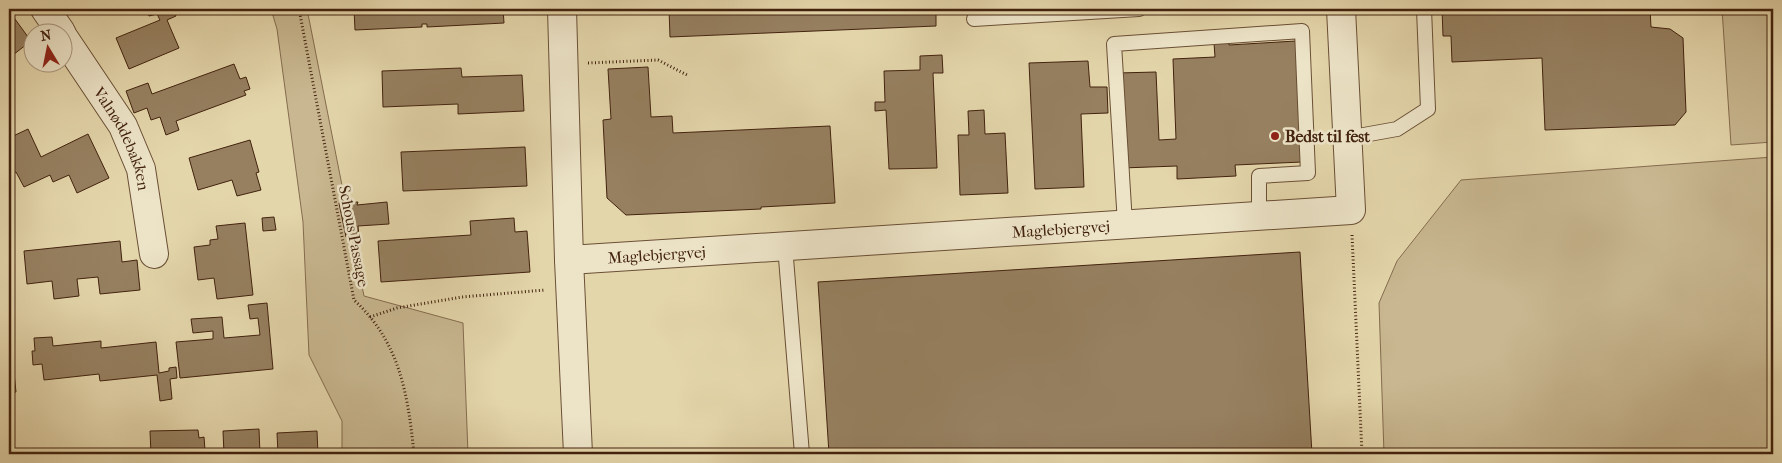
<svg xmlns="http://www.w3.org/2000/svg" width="1782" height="463" font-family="'IM FELL French Canon',serif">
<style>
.green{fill:#c8b790;stroke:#856c4f}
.building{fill:#968060;stroke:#42220e}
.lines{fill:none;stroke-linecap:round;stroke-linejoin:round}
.lane-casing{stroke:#6a4f35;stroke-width:16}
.street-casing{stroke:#6a4f35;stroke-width:30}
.path{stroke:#42220e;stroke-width:3;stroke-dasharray:1 2.5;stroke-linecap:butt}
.lane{stroke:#ede4c8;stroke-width:14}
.street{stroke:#ede4c8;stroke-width:28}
.poi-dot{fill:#8f2418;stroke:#ede4c8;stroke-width:2}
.labels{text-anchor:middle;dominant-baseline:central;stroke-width:5;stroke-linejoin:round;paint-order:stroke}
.poi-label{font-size:16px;font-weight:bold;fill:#42220e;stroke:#ede4c8;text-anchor:start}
.street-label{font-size:16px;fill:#42220e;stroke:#ede4c8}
</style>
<rect width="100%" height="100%" fill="#e4d6ab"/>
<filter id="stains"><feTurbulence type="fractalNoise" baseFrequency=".004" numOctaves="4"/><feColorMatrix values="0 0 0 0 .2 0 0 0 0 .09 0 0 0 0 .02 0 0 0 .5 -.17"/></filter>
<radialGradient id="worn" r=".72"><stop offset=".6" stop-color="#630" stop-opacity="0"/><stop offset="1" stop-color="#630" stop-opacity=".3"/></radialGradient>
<g class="green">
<polygon points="271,9 307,9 364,296 463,323 468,454 342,454 342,421 309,355 303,222 277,29"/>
<polygon points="1722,9 1773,9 1773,142 1731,145"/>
<polygon points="1773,157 1773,454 1384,454 1379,303 1397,261 1461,180"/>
</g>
<g class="building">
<polygon points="146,9 173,9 176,16 167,20 179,48 129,69 116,38 160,20 157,14 149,16"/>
<polygon points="354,9 503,9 504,23 427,27 427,24 422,24 422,27 355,30"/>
<polygon points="669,9 936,9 936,26 670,37"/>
<polygon points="1442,9 1650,9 1651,27 1670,29 1683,38 1686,112 1675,125 1545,130 1542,58 1452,62 1451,36 1443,36"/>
<polygon points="12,15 31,41 9,58 9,17"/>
<polygon points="1296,41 1302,162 1235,165 1236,176 1177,179 1177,166 1122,168 1118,73 1156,72 1159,140 1176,139 1173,59 1215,57 1214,43 1229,42 1229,45"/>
<polygon points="942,55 943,73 933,73 937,168 889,169 886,110 875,111 875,102 885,102 884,71 920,70 920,56"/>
<polygon points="1088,61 1090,87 1107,87 1108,113 1081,114 1084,187 1035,189 1029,63"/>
<polygon points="234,64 240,79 246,77 250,89 244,91 246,95 176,121 179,130 166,135 160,117 151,120 147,108 134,113 126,91 148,83 152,94"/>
<polygon points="648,67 651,117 672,116 673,133 830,126 835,203 761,207 761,209 626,215 607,198 603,120 611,119 608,69"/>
<polygon points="461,68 462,77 522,75 524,111 458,114 458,104 383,107 382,71"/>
<polygon points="984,110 985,134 1005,133 1008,193 960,195 958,135 969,135 968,111"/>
<polygon points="28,129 41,157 88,134 109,178 77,193 69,175 53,182 50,175 24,187 16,172 9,175 9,138"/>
<polygon points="250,140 259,172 256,173 261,190 237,196 232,180 198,190 189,158"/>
<polygon points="525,147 527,186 403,191 401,152"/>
<polygon points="358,202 357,205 387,202 389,224 358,226 359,236 346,237 339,203"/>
<polygon points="274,217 276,230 263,231 262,218"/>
<polygon points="514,218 515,232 527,231 530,272 381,282 378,241 471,235 470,221"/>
<polygon points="245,223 253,295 217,299 214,278 198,280 194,247 210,245 210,240 218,239 216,226"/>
<polygon points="120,241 122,262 137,260 140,290 100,294 98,277 77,279 79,296 54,299 52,281 27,284 24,251"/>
<polygon points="1300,252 1312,454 829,454 818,282"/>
<polygon points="267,303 273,369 180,378 176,342 213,339 213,331 193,333 191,319 222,317 224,338 260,335 258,318 250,319 248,305"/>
<polygon points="52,337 53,346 101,341 101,348 156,342 159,373 169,371 169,368 176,367 177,378 170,379 172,399 160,401 157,375 100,381 99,374 44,380 42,364 33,365 32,351 35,351 34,338"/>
<polygon points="12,354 16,392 9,393 9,355"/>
<polygon points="259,429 260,454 224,454 223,431"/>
<polygon points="198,430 199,438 204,437 205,450 199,450 199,454 151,454 150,431"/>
<polygon points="317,431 318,454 278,454 277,433"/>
<polygon points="133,452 134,454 107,454"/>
</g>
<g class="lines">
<g class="lane-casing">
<g id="lane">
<polyline points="974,19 1139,9"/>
<polyline points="1347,138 1397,129 1428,109 1424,9"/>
<polyline points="1125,224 1114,44 1302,31 1308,173 1259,176 1259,215"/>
<polyline points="785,246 802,454"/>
</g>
</g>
<g class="street-casing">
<g id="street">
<polyline points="45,9 61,32"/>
<path id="s1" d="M562 9 569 260 1351 210 1341 9"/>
<path id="s2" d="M62 35 123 126 141 169 154 254"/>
<polyline points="569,260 578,454"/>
</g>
</g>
<g class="path">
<path d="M299 9 354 300C400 342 408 395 414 454"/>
<polyline points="588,63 658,60 687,75"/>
<polyline points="1352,235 1362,454"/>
<polyline points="370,317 397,308 462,297 545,290"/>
</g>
<use href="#lane" class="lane"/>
<use href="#street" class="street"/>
</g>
<circle class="poi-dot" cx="1275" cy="136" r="5"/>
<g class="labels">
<g class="poi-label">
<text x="1285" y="136">Bedst til fest</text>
</g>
<g class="street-label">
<text stroke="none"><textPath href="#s2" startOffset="121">Valnøddebakken</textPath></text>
<text stroke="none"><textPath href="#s1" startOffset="744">Maglebjergvej</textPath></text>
<text transform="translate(354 236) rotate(79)">Schous Passage</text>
<text stroke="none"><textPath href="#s1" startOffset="339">Maglebjergvej</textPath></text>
</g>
</g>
<rect width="1782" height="463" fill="none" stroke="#e4d6ab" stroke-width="30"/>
<rect x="10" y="10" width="1762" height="443" fill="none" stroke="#42220e" stroke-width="2.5"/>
<rect x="15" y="15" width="1752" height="433" fill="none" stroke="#42220e"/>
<g transform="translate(48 48) rotate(350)"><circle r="24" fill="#ede4c8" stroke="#a9967e"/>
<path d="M0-4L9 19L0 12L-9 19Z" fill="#8f2418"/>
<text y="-8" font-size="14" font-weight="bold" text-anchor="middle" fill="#42220e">N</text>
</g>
<rect width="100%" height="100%" filter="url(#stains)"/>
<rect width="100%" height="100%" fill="url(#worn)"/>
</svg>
